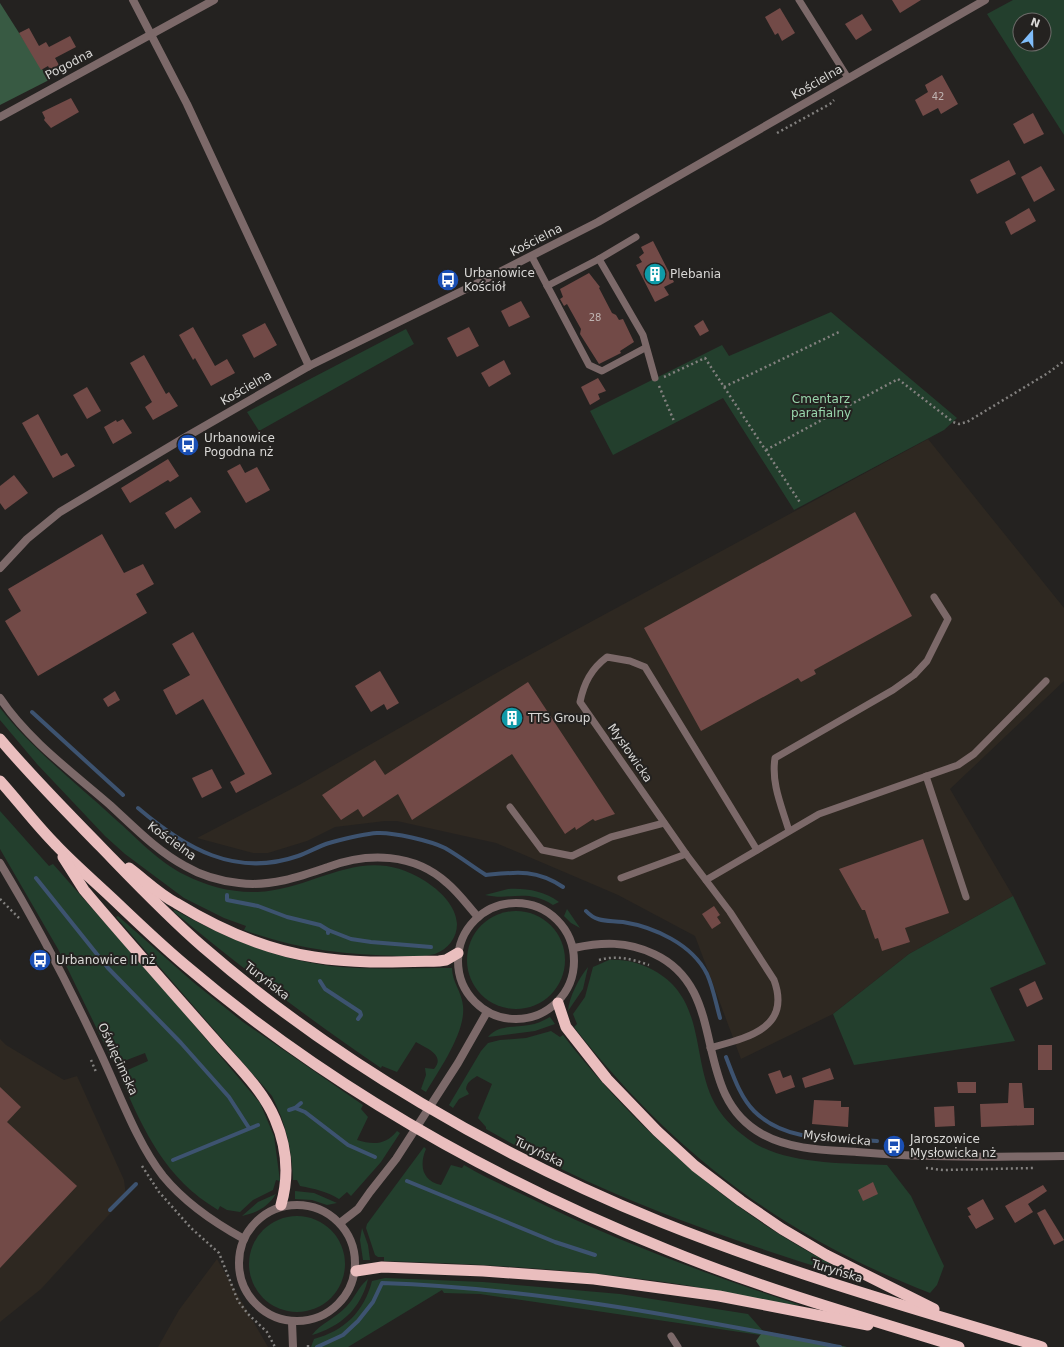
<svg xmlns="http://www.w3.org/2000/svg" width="1064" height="1347" font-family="'DejaVu Sans',sans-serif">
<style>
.built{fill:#2e2821}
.green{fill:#233f2d;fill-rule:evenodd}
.forest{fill:#385a43}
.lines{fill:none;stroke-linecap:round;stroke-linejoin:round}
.stream{stroke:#3d5370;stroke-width:4}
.building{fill:#724a47}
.path{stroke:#83817f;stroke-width:2.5;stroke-dasharray:2 3;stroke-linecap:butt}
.service{stroke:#7c6969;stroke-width:7}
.minor{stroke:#7c6969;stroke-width:8}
.tertiary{stroke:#7c6969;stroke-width:8}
.trunk{stroke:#eabebe;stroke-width:11}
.labels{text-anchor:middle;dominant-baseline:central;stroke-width:4;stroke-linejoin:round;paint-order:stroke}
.number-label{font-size:10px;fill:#bfb4b2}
.street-label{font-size:12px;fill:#d9d8d6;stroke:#242220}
.poi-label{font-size:12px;fill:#d9d8d6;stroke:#242220;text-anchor:start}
.park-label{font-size:12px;fill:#99d6ac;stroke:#242220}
</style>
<rect width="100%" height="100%" fill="#242220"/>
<g class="built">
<polygon points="928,439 1064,608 1064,681 950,789 1013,896 909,954 833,1014 741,1059 695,936 618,895 496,843 397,821 385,821 335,827 307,841 268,853 253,853 197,838 299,785 500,671"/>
<polygon points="0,1039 6,1045 64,1080 77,1076 124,1180 126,1196 41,1289 0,1322"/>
<polygon points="217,1259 268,1347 158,1347 179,1310"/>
</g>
<g class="green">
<path d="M1013 0H1064V135L987 14ZM1020 20H1044V44H1020Z"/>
<polygon points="831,312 957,418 944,430 794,510 723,398 613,455 590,411 722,345 729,356"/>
<polygon points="406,329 414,344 259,431 247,412"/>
<path d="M0 708C33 750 75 782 114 818 136 837 158 862 185 875 207 886 232 893 257 892 319 889 363 841 425 881 439 890 456 905 457 924 457 938 448 949 435 954 424 957 411 956 399 956 346 955 294 949 244 930L246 926 224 918 184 898 125 854 105 836 37 764 0 720Z"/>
<path d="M0 811 49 866 53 864 172 999 260 1103 274 1136 280 1181 276 1180 273 1190 253 1200 240 1212 227 1210 220 1206 218 1210C165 1178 145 1133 121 1079L123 1072 148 1061 145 1053 119 1063 112 1060 58 949 0 849Z"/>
<path d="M508 889C526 888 544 891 559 902L553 905C526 888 511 901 485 895Z"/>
<polygon points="1013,896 1046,964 990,988 1015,1041 854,1065 833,1014 909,954"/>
<polygon points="567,909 580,928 571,923 564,916"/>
<path d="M175 910C227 939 280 961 340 967 377 970 415 968 452 968 452 982 462 992 463 1006 466 1032 439 1070 426 1092L421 1089 426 1075 425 1068 434 1069C446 1055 426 1048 416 1042L397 1072 382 1066 381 1068C309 1019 240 967 173 911Z"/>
<circle cx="516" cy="960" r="49"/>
<path d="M118 916 193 982 243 1022 363 1105 361 1109 368 1117 357 1140C373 1145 386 1145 397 1131L400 1133 381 1162 351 1196 347 1192 339 1199C326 1191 315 1189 300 1186L297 1180H293C292 1149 286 1124 272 1096L116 917Z"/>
<path d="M609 960C625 959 640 963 653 970 709 1000 689 1063 718 1109 725 1120 737 1131 748 1139 784 1165 844 1163 887 1165L911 1196 944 1266 937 1285 930 1293C782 1236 671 1151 574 1027L577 1024 573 1014 585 997 593 967Z"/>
<path d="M588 967 583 989 568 1011C569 997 579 978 588 967Z"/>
<path d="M550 1017 555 1024 535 1031 488 1037C499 1024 514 1028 529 1025 536 1024 543 1021 550 1017Z"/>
<path d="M551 1031 560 1037 563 1035C624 1114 697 1182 782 1236 806 1251 831 1264 856 1277V1279C729 1240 601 1196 486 1129V1127L478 1118 492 1084 477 1076C471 1080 467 1082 466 1089L469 1094 459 1099 453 1108 449 1105 481 1051 488 1043 500 1040 526 1038Z"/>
<path d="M424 1147 426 1149C419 1165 422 1181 441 1185L451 1165 462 1168 464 1165C486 1178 509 1188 532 1199 618 1242 709 1275 800 1305 794 1307 706 1289 691 1286 589 1270 487 1264 384 1261V1257H378L375 1255 366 1228 367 1224Z"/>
<polygon points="295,1191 314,1193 337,1203 327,1205 312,1200 295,1199"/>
<path d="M276 1194C268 1207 256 1213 242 1216L258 1202Z"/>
<circle cx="297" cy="1264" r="48"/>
<polygon points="362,1228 368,1245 370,1260 363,1260 360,1240"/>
<path d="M385 1278 483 1282 620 1294 748 1314 763 1331 760 1335 480 1294 444 1293 442 1290 348 1347H311L314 1339C344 1331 364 1312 372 1281Z"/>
<path d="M368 1279C361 1309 340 1327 312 1335 321 1323 336 1318 346 1307 355 1298 358 1287 368 1279Z"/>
</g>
<g class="forest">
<polygon points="0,3 49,80 0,105"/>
<polygon points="763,1331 847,1347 760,1347 756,1341"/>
</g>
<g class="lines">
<g class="stream">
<polyline points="32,712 123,795"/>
<path d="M138 808C185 848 235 878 298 856 309 852 319 846 329 843 344 839 362 834 377 833 393 832 431 841 445 848 459 856 472 866 486 875 516 872 536 869 563 887"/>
<polyline points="36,878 108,968 181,1043 229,1097 249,1128"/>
<polyline points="227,895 227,900 258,906 287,917 320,925 328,930 328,933"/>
<path d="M586 911C597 923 608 920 623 922 654 927 692 944 707 974 713 987 716 1004 720 1018"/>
<polyline points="328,930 351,939 371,942 431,947"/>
<polyline points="320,981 325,989 360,1012 361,1015 358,1019"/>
<path d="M726 1057C733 1075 740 1097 754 1111 786 1143 836 1138 877 1141"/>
<polyline points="295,1108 301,1103"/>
<polyline points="289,1110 295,1108 305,1112 348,1145 375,1157"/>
<polyline points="173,1160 258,1125"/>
<polyline points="407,1181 555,1242 595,1255"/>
<polyline points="110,1210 136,1184"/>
<path d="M317 1347 343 1335 358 1321 373 1302 382 1283C536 1288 688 1318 840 1347"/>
</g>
</g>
<g class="building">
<polygon points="892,0 921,0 900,13"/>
<polygon points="780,8 795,33 782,41 778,33 775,35 765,17"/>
<polygon points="862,14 872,30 856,40 845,24"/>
<polygon points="29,28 39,46 46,42 49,47 70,36 76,47 55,58 59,65 50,70 48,66 41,70 19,33"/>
<polygon points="942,75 958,104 941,114 938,108 923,116 915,100 928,92 925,85"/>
<polygon points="71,98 79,112 51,128 44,120 45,118 42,112"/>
<polygon points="1033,113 1044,134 1024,144 1013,124"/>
<polygon points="1009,160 1016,174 977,194 970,180"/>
<polygon points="1041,166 1055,190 1034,202 1021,177"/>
<polygon points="1029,208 1036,221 1011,235 1005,222"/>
<polygon points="653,241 674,282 664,287 669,295 655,302 636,265 642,262 639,257 644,253 641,247"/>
<polygon points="589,273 600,287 599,288 612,313 616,315 619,320 623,319 634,342 620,351 621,353 599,364 580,334 581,329 567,304 564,306 560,299 563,297 560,289"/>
<polygon points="521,301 530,317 509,327 501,311"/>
<polygon points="703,320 709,331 700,336 694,326"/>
<polygon points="265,323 277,345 254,358 242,335"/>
<polygon points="193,327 215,366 227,359 235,373 211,386 195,358 193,360 179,335"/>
<polygon points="469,327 479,346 457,357 447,338"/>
<polygon points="144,355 166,394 169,392 178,406 153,420 145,407 152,402 130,363"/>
<polygon points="504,360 511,374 489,387 481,373"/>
<polygon points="598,378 606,391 598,394 600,399 590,405 581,387"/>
<polygon points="87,387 101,411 87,419 73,395"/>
<polygon points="38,414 61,456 67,453 75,466 53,478 22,423"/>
<polygon points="123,419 132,433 113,444 104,427 116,420 117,422"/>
<polygon points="168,459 179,476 170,482 168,480 130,503 121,488"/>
<polygon points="240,464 245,473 257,467 270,490 246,503 227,471"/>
<polygon points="14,475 28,493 5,510 0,503 0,486"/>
<polygon points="191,497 201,512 175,529 165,513"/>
<polygon points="855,512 912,616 814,670 816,674 801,682 798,678 701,731 644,628"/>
<polygon points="102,534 124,573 143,564 154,584 136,594 147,613 38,676 5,621 21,611 8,589"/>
<polygon points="193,632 272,774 236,793 230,782 245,774 203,699 176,715 163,690 190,675 172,644"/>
<polygon points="380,671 399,703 387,710 384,704 371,712 355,686"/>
<polygon points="528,682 615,814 595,821 593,819 576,830 575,827 565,834 512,754 412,820 398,794 363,817 358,809 341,820 322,795 375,760 385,775"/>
<polygon points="115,691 120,700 108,707 103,699"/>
<polygon points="212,769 222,788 202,798 192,778"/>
<polygon points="923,839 949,913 905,928 910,942 882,951 878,938 875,939 865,910 862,910 839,869"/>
<polygon points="714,906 720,915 717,917 721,923 712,929 702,914"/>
<polygon points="1035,981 1043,999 1027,1007 1019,989"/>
<rect x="1038" y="1045" width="14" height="25"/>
<polygon points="830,1068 834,1079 805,1088 802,1078"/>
<polygon points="780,1070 783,1078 791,1075 795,1087 776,1094 768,1074"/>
<polygon points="957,1082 976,1082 976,1093 958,1093"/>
<polygon points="1009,1083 1022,1083 1024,1108 1034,1108 1034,1125 981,1127 980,1104 1008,1103"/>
<polygon points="0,1087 21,1107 7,1122 77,1186 0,1268"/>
<polygon points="814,1100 841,1101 841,1107 849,1107 848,1127 812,1124"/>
<polygon points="954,1106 955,1126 935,1127 934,1107"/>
<polygon points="873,1182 878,1194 863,1201 858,1190"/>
<polygon points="1043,1185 1047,1191 1028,1204 1033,1212 1015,1223 1005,1206"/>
<polygon points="983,1199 994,1219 976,1229 968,1216 971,1215 967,1208"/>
<polygon points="1045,1209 1064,1240 1054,1245 1037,1213"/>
</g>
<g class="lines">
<g class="path">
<polyline points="777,133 830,104 834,100"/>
<polyline points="664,377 705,358 801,504"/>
<polyline points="659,386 674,421"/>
<polyline points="724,387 839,332"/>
<polyline points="766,450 898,379 953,422 959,424 967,422 1048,373 1064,361"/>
<polyline points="0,899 19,918"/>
<path d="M599 960C617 955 632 959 649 965"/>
<polyline points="91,1060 96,1072"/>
<polyline points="142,1166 159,1192 191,1228 219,1253 238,1301 248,1314 267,1332 275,1347"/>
<polyline points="926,1168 943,1170 1035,1168"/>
<polyline points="308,1345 308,1347"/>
</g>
<g class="service">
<polyline points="799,0 848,78"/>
<polyline points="532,257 589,365 602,371 645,348"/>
<polyline points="599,259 643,335 655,378"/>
<polyline points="547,286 599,259 636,237"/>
<polyline points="926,776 966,897"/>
<polyline points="510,807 542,850 572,856 611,837 664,823"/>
<path d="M789 831C782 807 771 784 775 758L893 690 914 675 927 661 948 619 934 597"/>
<polyline points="621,878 686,854"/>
<polyline points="706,880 819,814 958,765 974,754 1046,681"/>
<path d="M710 1048C746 1038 792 1029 774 980L730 912 686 854 580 702C584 683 591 669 607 657L630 661 645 667 757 850"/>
<polyline points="671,1336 678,1347"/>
</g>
<g class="minor">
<polyline points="133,0 187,104 309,366"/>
<polyline points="0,117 214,0"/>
<polyline points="0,568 27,539 60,512 184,438 309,366 462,291 598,222 985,0"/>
<path d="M0 698C28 740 72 772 110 805 134 827 157 851 185 866 202 876 220 881 239 883 270 887 299 877 328 867 368 852 414 853 447 883 459 893 468 906 478 917"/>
<path d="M0 863C37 924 68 984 98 1048 118 1089 135 1140 163 1176 185 1203 213 1222 244 1239"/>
</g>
<g class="tertiary">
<circle cx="516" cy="961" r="58"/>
<path d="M574 948C602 942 627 941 654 954 732 990 688 1093 762 1134 791 1150 825 1150 857 1152 926 1158 995 1157 1064 1156"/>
<circle cx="297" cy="1263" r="58"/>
<polyline points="340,1223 358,1209 370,1192 396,1159 458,1063 487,1012"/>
<polyline points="292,1322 293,1347"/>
</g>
<g class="trunk">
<path d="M0 739C32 777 67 812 101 847 134 881 167 916 203 947 334 1061 500 1157 661 1222 785 1272 914 1309 1042 1347"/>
<path d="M0 781C19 802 36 825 56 845 74 864 95 882 114 900 137 922 160 944 185 965 328 1087 494 1180 668 1250 763 1289 862 1317 959 1347"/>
<path d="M63 857 84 890C126 940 170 989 213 1038 235 1064 262 1088 275 1119 287 1147 289 1177 281 1205"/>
<path d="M129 868C145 880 159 894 176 903 217 928 266 950 314 957 356 964 397 962 439 961L446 960 458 953"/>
<polyline points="558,1003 566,1027 607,1079 657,1131 695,1166 741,1201 782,1229 826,1255 934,1309"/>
<polyline points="356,1271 382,1267 483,1271 594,1279 719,1296 868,1325"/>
</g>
</g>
<defs>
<g id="building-disc" transform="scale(1.15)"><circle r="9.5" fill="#0f9aa8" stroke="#242220"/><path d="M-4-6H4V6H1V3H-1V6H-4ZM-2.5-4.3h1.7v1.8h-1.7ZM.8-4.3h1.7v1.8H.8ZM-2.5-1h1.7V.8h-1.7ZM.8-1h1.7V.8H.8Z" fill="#fff"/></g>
<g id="bus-disc" transform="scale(1.15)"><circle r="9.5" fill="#1a4fb4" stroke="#242220"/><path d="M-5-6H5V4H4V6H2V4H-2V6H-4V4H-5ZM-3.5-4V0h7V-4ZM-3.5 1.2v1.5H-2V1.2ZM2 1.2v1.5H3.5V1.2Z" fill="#fff"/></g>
</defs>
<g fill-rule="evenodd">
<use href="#building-disc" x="655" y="274"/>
<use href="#bus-disc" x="448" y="280"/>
<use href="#bus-disc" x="188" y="445"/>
<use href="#building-disc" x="512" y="718"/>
<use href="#bus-disc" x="40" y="960"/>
<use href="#bus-disc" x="894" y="1146"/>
</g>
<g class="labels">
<g class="number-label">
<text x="938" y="96">42</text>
<text x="595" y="317">28</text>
</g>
<g class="street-label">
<text transform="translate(69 64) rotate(-28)">Pogodna</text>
<text transform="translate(817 82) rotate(-30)">Kościelna</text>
<text transform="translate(536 240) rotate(-27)">Kościelna</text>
<text transform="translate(246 388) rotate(-30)">Kościelna</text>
<text transform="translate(630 753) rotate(55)">Mysłowicka</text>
<text transform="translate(172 841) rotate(36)">Kościelna</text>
<text transform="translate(267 981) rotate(38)">Turyńska</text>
<text transform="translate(118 1059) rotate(65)">Oświęcimska</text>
<text transform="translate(837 1138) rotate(6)">Mysłowicka</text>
<text transform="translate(539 1152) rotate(26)">Turyńska</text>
<text transform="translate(837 1271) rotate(17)">Turyńska</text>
</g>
<g class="poi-label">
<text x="464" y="273">Urbanowice<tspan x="464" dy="14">Kościół</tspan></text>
<text x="670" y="274">Plebania</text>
<text x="204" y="438">Urbanowice<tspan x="204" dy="14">Pogodna nż</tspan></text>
<text x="528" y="718">TTS Group</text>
<text x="56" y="960">Urbanowice II nż</text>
<text x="910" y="1139">Jaroszowice<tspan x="910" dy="14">Mysłowicka nż</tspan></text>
</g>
<g class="park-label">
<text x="821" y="399">Cmentarz<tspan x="821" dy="14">parafialny</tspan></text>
</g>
</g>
<g transform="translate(1032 32) rotate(20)"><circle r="19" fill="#242220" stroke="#6c6b69"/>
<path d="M0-3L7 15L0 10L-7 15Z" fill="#80bdfa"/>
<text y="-6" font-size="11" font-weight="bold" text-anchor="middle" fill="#d9d8d6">N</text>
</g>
</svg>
